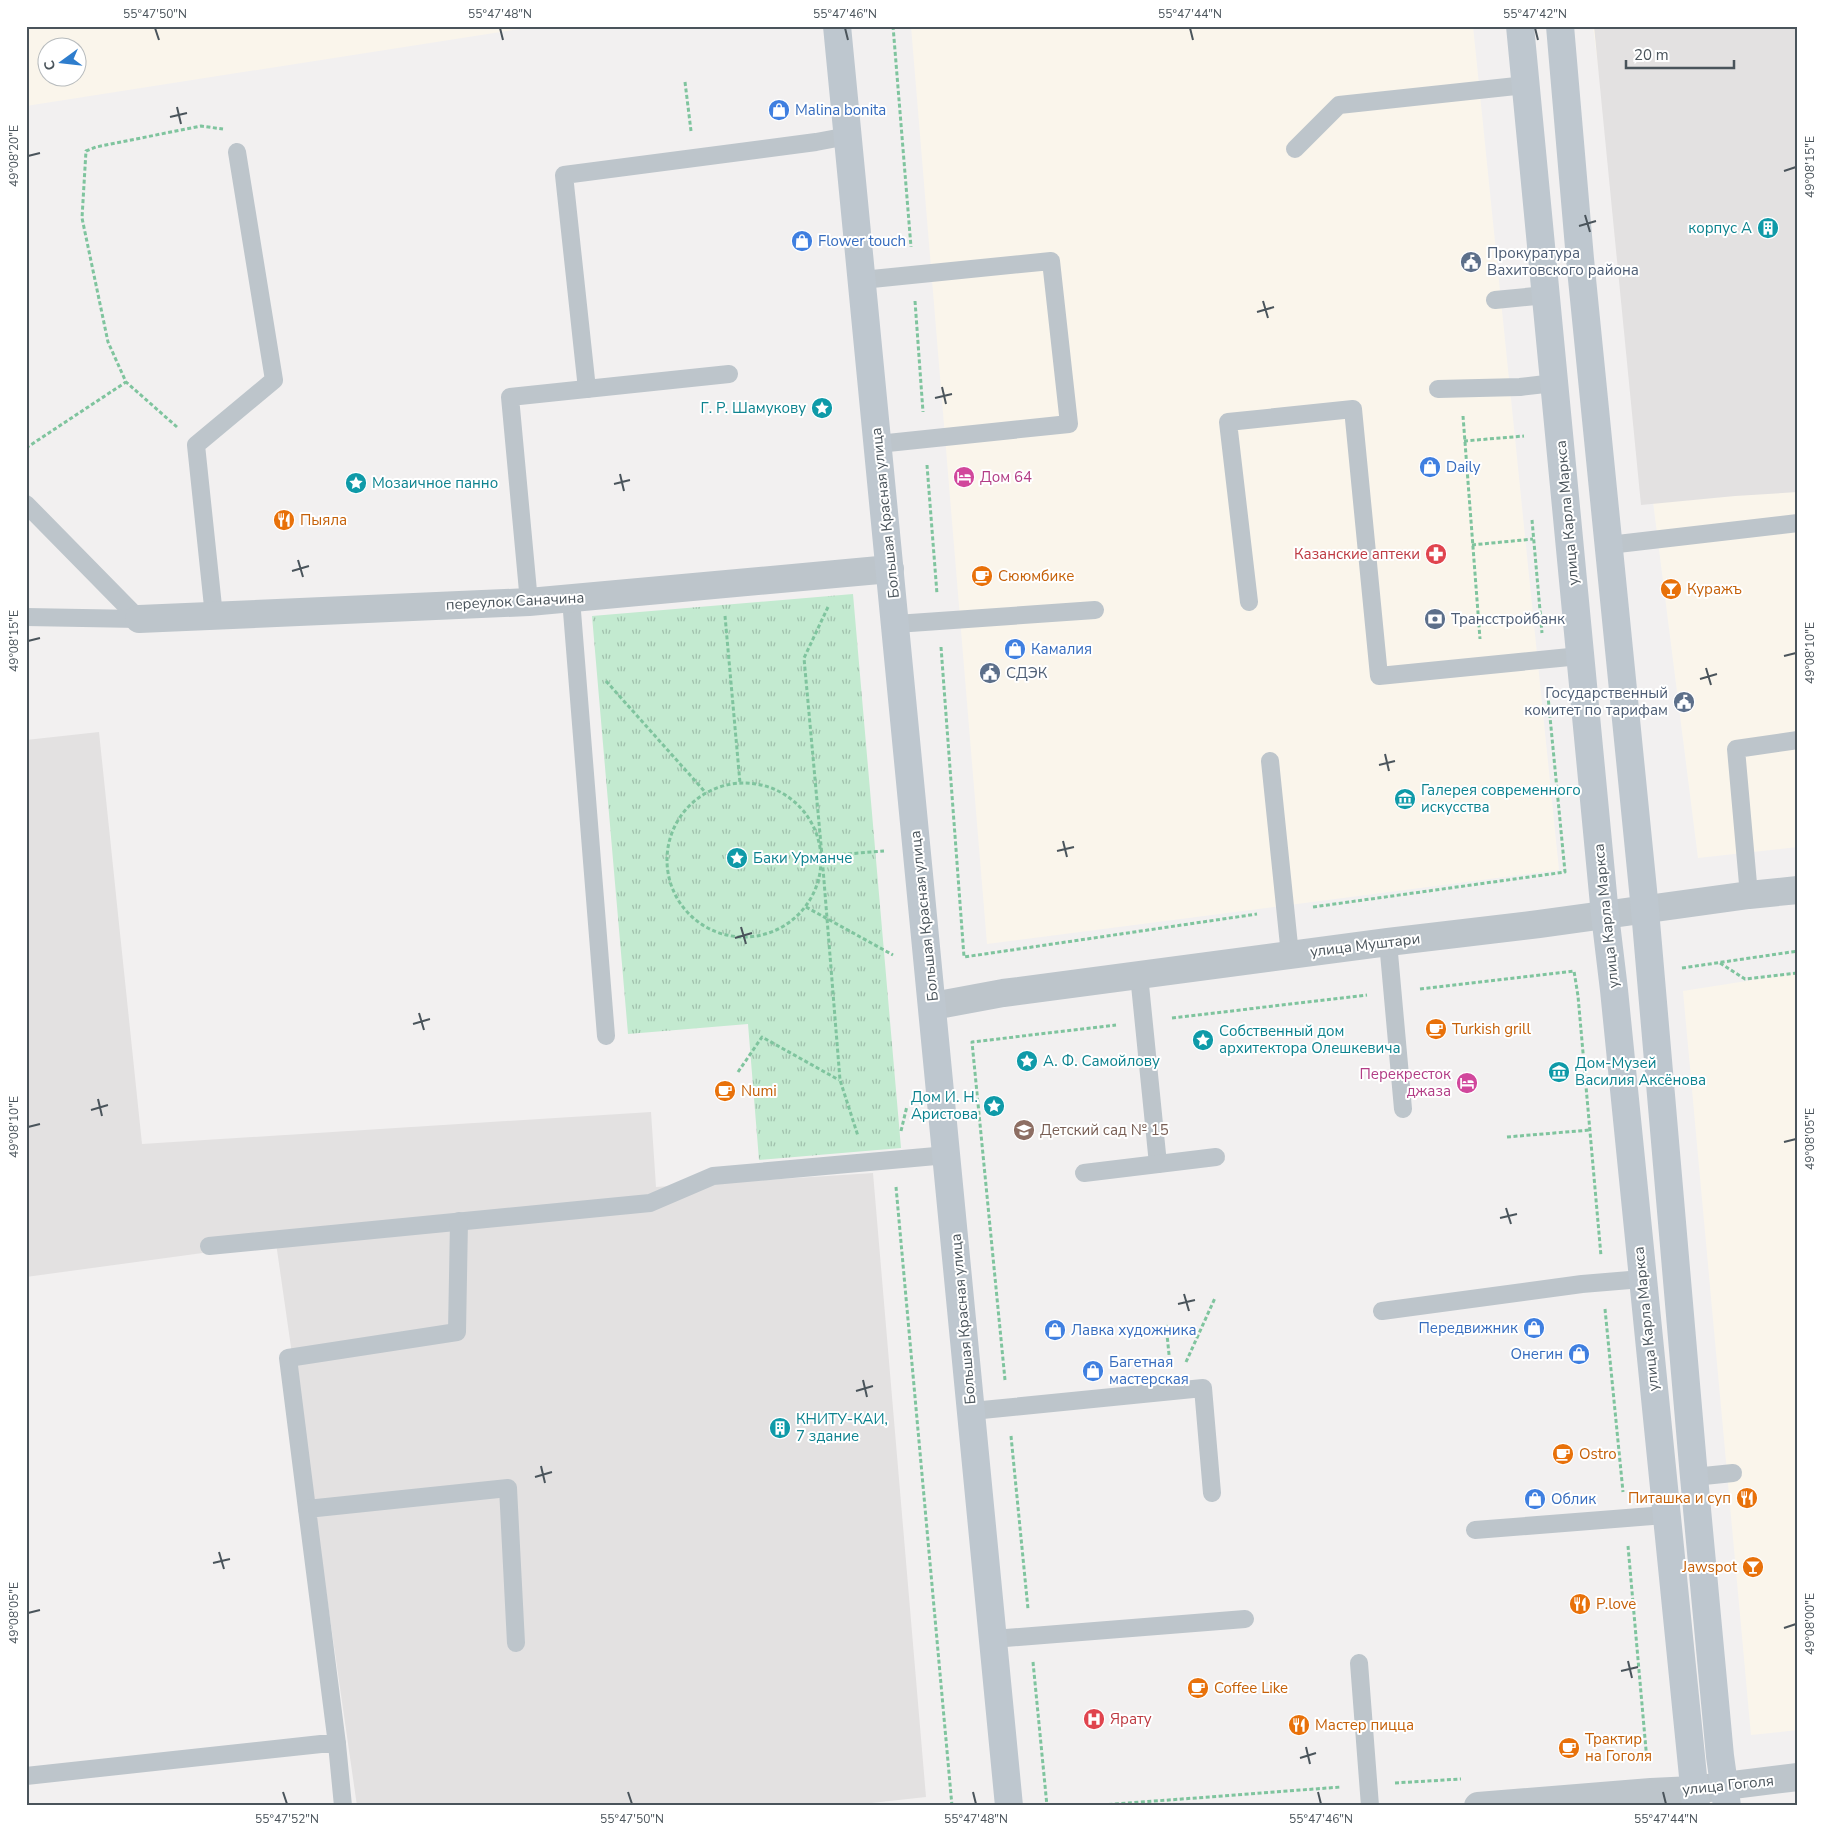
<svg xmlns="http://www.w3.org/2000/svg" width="1824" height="1832" font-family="'Nunito Sans',sans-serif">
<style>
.commercial{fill:#faf5eb;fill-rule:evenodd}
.education{fill:#e3e1e1}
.park{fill:url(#park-tufts)}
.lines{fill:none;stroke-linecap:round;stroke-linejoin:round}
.path{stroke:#7fc49e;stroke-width:3;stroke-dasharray:4 2.5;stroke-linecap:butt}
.lane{stroke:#bdc5cb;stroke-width:18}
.street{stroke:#bdc5cb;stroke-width:28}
.secondary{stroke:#bec7cf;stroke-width:28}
.ticks{fill:none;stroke:#4a545b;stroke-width:2}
.labels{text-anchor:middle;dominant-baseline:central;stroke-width:4;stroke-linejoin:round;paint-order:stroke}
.shop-label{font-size:15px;fill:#366cbe;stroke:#fff;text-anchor:start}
.culture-label{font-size:15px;fill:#0d838f;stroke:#fff;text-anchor:start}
.service-label{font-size:15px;fill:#4e5e75;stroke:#fff;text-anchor:start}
.hotel-label{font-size:15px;fill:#b23c85;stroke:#fff;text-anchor:start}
.street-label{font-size:15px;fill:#4a545b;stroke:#fff}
.food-label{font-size:15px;fill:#c56008;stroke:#fff;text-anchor:start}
.health-label{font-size:15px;fill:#be3a42;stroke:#fff;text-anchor:end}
.education-label{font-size:15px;fill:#785e54;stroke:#fff;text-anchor:start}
.neatline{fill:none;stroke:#4a545b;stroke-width:2}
.ticks-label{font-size:12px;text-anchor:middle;fill:#4a545b}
</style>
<defs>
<pattern id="park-tufts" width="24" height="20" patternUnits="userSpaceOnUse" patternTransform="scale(1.25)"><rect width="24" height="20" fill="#c3ead0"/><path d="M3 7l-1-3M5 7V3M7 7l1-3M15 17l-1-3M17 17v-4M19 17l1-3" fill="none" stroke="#a0c0ac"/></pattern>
</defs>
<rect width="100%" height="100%" fill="#f2f0f0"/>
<g class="commercial">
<path d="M26 26H527L526 28 26 106ZM48 48H78V78H48Z"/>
<polygon points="911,26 1473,26 1559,870 987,944"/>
<polygon points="1593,26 1798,26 1798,847 1698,858"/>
<polygon points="1798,973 1798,1730 1751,1735 1683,991"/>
</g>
<g class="education">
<polygon points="1594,26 1798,26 1798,492 1735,496 1641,505"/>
<polygon points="99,732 142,1144 651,1112 656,1187 873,1173 926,1797 844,1806 357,1806 276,1243 26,1277 26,740"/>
</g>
<polygon class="park" points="853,594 901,1148 759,1160 748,1024 628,1034 592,616"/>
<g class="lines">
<g class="path">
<polyline points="893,26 911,247"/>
<polyline points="685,82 691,131"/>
<polyline points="915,301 923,412"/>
<polyline points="1463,416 1480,639"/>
<polyline points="177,427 126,382 108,342 82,218 86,151 96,147 201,126 223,129"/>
<polyline points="1464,441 1524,436"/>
<polyline points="26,448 126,382"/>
<polyline points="927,465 937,594"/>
<polyline points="1532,520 1542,633"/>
<polyline points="1472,545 1533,539"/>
<polyline points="828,607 804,658 822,856 840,1080 858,1136"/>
<polyline points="725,616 740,783"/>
<polyline points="941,647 964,957 1257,914"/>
<polyline points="606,681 706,793"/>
<circle cx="744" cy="860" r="77"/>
<polyline points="822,856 884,851"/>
<polyline points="806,907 893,955"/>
<polyline points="1313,907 1565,872 1547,686"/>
<polyline points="1720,963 1745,979 1798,973"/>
<polyline points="1682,968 1798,951"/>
<polyline points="1420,989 1574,971 1578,996 1601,1256"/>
<polyline points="1172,1018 1367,995"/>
<polyline points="738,1072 762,1037 839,1080"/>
<polyline points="901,1131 907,1106"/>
<polyline points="1507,1137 1590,1130"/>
<polyline points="896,1187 952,1806"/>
<polyline points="1605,1309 1623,1492"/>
<polyline points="1166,1325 1170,1364"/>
<polyline points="1186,1362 1215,1298"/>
<polyline points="1005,1380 972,1042 1116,1025"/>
<polyline points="1011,1436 1028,1609"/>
<polyline points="1628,1546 1647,1761"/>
<polyline points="1033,1662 1047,1806"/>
<polyline points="1395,1783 1461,1779"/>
<polyline points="1089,1806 1341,1787"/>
</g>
<g class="lane">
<polyline points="1295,149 1339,105 1526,85"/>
<polyline points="862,280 1051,261 1069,424 878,444"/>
<polyline points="1495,300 1546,295"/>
<polyline points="587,389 564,175 816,142 848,136"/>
<polyline points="1438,389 1520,387 1554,383"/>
<polyline points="26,504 139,619"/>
<polyline points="1609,545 1798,523"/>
<polyline points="571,599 606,1036"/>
<polyline points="529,602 510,397 729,374"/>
<polyline points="1249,602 1228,422 1353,409 1379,676 1580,656"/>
<polyline points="214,616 196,445 274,380 237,152"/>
<polyline points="26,617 139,619"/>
<polyline points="896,624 1095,610"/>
<polyline points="1270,761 1290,955"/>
<polyline points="1749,895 1736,749 1798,740"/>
<polyline points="1388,942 1403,1109"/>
<polyline points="1139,975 1158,1164"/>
<polyline points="1084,1173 1216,1157"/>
<polyline points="209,1246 650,1203 713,1176 947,1155"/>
<polyline points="1382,1311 1582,1284 1642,1279"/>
<polyline points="972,1411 1203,1388 1212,1493"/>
<polyline points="1694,1477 1733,1473"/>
<polyline points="307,1509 288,1358 457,1332 459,1221"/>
<polyline points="1475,1530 1665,1515"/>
<polyline points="993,1639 1245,1619"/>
<polyline points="1359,1663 1370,1806"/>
<polyline points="337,1744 307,1509 508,1488 516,1643"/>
<polyline points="26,1776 321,1744 337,1744 343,1806"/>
</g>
<g class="street">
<polyline points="139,619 529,602 890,569"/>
<polyline points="933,1006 1003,993 1388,942 1539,924 1749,895 1798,890"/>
<polyline points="1478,1806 1651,1792 1693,1790 1798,1777"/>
</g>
<g class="secondary">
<polyline points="837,26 1009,1806"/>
<polyline points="1520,26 1605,915 1614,990 1696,1806"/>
<polyline points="1560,26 1580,259 1645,910 1694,1477 1720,1756 1727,1806"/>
</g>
</g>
<path class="ticks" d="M155 28 159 40M500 28 503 40M845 28 848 40M1190 28 1193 40M1535 28 1538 40M177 107 181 124M170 117 187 113M28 156 40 153M1784 171 1796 167M1585 215 1590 232M1579 226 1596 221M1263 301 1268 318M1257 312 1274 307M942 387 946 404M935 398 952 394M620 474 624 491M614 484 630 480M298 560 303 577M292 571 309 566M28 641 40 638M1784 656 1796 653M1706 668 1711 685M1700 679 1717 674M1385 754 1389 771M1379 765 1395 761M1063 841 1067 857M1057 851 1074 847M741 927 746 944M735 938 752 933M419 1013 424 1030M413 1024 430 1019M98 1099 102 1116M91 1110 108 1105M28 1127 40 1124M1784 1142 1796 1139M1506 1208 1511 1224M1500 1218 1517 1214M1184 1294 1189 1311M1178 1304 1195 1300M863 1380 867 1397M856 1391 873 1386M541 1466 545 1483M535 1477 552 1472M219 1552 224 1569M213 1563 230 1559M28 1613 40 1610M1784 1628 1796 1624M1628 1661 1632 1678M1621 1671 1638 1667M1306 1747 1310 1764M1300 1758 1316 1753M283 1792 287 1804M628 1792 632 1804M973 1792 976 1804M1318 1792 1321 1804M1663 1792 1666 1804"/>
<defs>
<g id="shop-disc" transform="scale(1.125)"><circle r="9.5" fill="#3f7fe0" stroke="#fff"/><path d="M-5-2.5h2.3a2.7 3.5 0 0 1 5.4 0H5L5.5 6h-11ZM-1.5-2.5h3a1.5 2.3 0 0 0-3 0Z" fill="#fff"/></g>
<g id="building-disc" transform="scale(1.125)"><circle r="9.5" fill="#0f9aa8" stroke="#fff"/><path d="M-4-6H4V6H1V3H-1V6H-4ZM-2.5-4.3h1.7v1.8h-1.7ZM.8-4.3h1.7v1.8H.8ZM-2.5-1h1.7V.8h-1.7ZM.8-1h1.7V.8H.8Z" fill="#fff"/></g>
<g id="civic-disc" transform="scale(1.125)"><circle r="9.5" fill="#5c6f8a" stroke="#fff"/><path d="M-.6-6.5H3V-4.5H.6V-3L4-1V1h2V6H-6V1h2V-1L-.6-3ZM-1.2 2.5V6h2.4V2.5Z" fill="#fff"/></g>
<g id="sight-disc" transform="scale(1.125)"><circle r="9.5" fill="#0f9aa8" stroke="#fff"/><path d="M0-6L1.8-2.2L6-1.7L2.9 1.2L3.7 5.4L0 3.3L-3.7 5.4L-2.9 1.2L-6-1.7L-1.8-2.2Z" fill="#fff"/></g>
<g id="hotel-disc" transform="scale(1.125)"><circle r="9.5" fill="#d1479c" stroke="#fff"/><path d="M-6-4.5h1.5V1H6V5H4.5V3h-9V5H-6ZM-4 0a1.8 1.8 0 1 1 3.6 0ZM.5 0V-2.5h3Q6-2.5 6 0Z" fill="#fff"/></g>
<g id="restaurant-disc" transform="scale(1.125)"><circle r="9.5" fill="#e8710a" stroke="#fff"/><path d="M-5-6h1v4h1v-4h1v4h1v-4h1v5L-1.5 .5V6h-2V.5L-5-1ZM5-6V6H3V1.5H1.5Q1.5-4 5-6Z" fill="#fff"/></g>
<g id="pharmacy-disc" transform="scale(1.125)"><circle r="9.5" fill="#e0444e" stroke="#fff"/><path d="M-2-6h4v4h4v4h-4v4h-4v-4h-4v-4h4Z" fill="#fff"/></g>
<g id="cafe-disc" transform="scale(1.125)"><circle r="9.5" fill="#e8710a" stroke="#fff"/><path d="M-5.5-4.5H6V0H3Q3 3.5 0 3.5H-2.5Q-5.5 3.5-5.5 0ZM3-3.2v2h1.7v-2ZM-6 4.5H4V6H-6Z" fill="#fff"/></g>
<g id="bar-disc" transform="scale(1.125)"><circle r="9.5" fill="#e8710a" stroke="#fff"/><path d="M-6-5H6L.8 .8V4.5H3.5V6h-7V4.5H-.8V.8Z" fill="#fff"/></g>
<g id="bank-disc" transform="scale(1.125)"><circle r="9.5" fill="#5c6f8a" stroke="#fff"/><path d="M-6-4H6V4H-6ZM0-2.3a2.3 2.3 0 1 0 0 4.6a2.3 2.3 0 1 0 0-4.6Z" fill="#fff"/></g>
<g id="museum-disc" transform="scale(1.125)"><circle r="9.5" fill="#0f9aa8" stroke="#fff"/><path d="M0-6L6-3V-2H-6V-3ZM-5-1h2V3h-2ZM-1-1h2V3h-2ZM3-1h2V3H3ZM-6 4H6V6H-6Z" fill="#fff"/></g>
<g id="school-disc" transform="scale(1.125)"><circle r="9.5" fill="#8d6e63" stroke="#fff"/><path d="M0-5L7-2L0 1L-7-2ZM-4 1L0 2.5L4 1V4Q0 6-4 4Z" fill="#fff"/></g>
<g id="hospital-disc" transform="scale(1.125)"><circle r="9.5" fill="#e0444e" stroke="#fff"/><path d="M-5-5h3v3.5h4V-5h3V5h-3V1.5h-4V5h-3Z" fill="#fff"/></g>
</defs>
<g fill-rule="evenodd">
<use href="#shop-disc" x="779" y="110"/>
<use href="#building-disc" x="1768" y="228"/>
<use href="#shop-disc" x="802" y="241"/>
<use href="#civic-disc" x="1471" y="262"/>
<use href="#sight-disc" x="822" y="408"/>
<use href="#shop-disc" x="1430" y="467"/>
<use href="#hotel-disc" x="964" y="477"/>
<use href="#sight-disc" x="356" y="483"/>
<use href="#restaurant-disc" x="284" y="520"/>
<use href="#pharmacy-disc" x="1436" y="554"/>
<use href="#cafe-disc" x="982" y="576"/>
<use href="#bar-disc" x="1671" y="589"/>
<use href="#bank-disc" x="1435" y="619"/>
<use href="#shop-disc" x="1015" y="649"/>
<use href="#civic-disc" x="990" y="673"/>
<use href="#civic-disc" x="1684" y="702"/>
<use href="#museum-disc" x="1405" y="799"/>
<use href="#sight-disc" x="737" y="858"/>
<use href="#cafe-disc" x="1436" y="1029"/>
<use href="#sight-disc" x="1203" y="1040"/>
<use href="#sight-disc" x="1027" y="1061"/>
<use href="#museum-disc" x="1559" y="1072"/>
<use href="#hotel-disc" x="1467" y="1083"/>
<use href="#cafe-disc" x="725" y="1091"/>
<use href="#sight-disc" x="994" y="1106"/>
<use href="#school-disc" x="1024" y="1130"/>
<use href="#shop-disc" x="1534" y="1328"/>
<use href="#shop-disc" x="1055" y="1330"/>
<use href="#shop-disc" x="1579" y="1354"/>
<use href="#shop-disc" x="1093" y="1371"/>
<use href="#building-disc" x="780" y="1428"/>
<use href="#cafe-disc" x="1563" y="1454"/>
<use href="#restaurant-disc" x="1747" y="1498"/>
<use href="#shop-disc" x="1535" y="1499"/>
<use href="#bar-disc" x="1753" y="1567"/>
<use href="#restaurant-disc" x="1580" y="1604"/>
<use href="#cafe-disc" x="1198" y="1688"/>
<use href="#hospital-disc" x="1094" y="1719"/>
<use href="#restaurant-disc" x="1299" y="1725"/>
<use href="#cafe-disc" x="1569" y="1748"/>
</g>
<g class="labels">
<g class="shop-label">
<text x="795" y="110">Malina bonita</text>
<text x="818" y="241">Flower touch</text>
<text x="1446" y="467">Daily</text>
<text x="1031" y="649">Камалия</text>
<text x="1518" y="1328" text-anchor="end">Передвижник</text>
<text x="1071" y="1330">Лавка художника</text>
<text x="1563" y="1354" text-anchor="end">Онегин</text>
<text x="1109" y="1362">Багетная<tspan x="1109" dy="17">мастерская</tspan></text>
<text x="1551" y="1499">Облик</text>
</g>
<g class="culture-label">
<text x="1752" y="228" text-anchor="end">корпус А</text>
<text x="806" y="408" text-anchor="end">Г. Р. Шамукову</text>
<text x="372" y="483">Мозаичное панно</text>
<text x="1421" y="790">Галерея современного<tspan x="1421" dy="17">искусства</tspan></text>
<text x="753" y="858">Баки Урманче</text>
<text x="1219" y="1031">Собственный дом<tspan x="1219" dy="17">архитектора Олешкевича</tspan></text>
<text x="1043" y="1061">А. Ф. Самойлову</text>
<text x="1575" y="1063">Дом-Музей<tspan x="1575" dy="17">Василия Аксёнова</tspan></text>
<text x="978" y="1097" text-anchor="end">Дом И. Н.<tspan x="978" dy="17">Аристова</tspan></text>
<text x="796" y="1419">КНИТУ-КАИ,<tspan x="796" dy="17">7 здание</tspan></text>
</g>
<g class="service-label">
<text x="1487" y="253">Прокуратура<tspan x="1487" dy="17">Вахитовского района</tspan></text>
<text x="1451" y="619">Трансстройбанк</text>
<text x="1006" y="673">СДЭК</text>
<text x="1668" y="693" text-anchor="end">Государственный<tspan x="1668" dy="17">комитет по тарифам</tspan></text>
</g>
<g class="hotel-label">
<text x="980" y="477">Дом 64</text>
<text x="1451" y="1074" text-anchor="end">Перекресток<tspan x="1451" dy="17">джаза</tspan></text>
</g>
<g class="street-label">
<text transform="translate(885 513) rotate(-96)">Большая Красная улица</text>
<text transform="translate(1567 513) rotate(-95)">улица Карла Маркса</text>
<text transform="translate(515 601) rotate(-3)">переулок Саначина</text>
<text transform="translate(924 916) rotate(-96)">Большая Красная улица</text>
<text transform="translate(1606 916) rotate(-96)">улица Карла Маркса</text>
<text transform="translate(1365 945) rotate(-7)">улица Муштари</text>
<text transform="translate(963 1319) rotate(-95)">Большая Красная улица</text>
<text transform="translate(1646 1319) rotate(-96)">улица Карла Маркса</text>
<text transform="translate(1728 1785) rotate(-6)">улица Гоголя</text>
</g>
<g class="food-label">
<text x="300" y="520">Пыяла</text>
<text x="998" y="576">Сююмбике</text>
<text x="1687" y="589">Куражъ</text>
<text x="1452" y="1029">Turkish grill</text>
<text x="741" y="1091">Numi</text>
<text x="1579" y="1454">Ostro</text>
<text x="1731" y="1498" text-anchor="end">Питашка и суп</text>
<text x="1737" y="1567" text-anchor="end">Jawspot</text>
<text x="1596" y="1604">P.love</text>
<text x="1214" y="1688">Coffee Like</text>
<text x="1315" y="1725">Мастер пицца</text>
<text x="1585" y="1739">Трактир<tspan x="1585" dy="17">на Гоголя</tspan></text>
</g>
<g class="health-label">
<text x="1420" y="554">Казанские аптеки</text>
<text x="1110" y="1719" text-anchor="start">Ярату</text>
</g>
<g class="education-label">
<text x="1040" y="1130">Детский сад № 15</text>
</g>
</g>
<rect width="1824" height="1832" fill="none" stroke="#ffffff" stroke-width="55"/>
<g transform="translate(62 62) rotate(255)"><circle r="24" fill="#ffffff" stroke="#b7bbbd"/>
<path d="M0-4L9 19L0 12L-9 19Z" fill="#2e7dcd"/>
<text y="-8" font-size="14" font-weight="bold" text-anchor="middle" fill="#4a545b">С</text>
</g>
<path d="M1626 60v8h108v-8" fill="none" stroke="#4a545b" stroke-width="2.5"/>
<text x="1634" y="60" font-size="15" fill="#4a545b" stroke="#ffffff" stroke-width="4" paint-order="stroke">20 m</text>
<rect x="28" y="28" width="1768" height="1776" class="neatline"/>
<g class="ticks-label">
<text x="155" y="18">55°47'50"N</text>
<text x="500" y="18">55°47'48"N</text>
<text x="845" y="18">55°47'46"N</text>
<text x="1190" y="18">55°47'44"N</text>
<text x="1535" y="18">55°47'42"N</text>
<text transform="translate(14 156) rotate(-90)" y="4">49°08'20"E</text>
<text transform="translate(1810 167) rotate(-90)" y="4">49°08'15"E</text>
<text transform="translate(14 641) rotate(-90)" y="4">49°08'15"E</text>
<text transform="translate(1810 653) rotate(-90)" y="4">49°08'10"E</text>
<text transform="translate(14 1127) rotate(-90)" y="4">49°08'10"E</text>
<text transform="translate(1810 1139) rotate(-90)" y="4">49°08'05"E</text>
<text transform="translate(14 1613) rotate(-90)" y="4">49°08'05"E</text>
<text transform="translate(1810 1624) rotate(-90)" y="4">49°08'00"E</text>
<text x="287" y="1823">55°47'52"N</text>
<text x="632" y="1823">55°47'50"N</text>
<text x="976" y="1823">55°47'48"N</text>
<text x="1321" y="1823">55°47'46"N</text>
<text x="1666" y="1823">55°47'44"N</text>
</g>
</svg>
